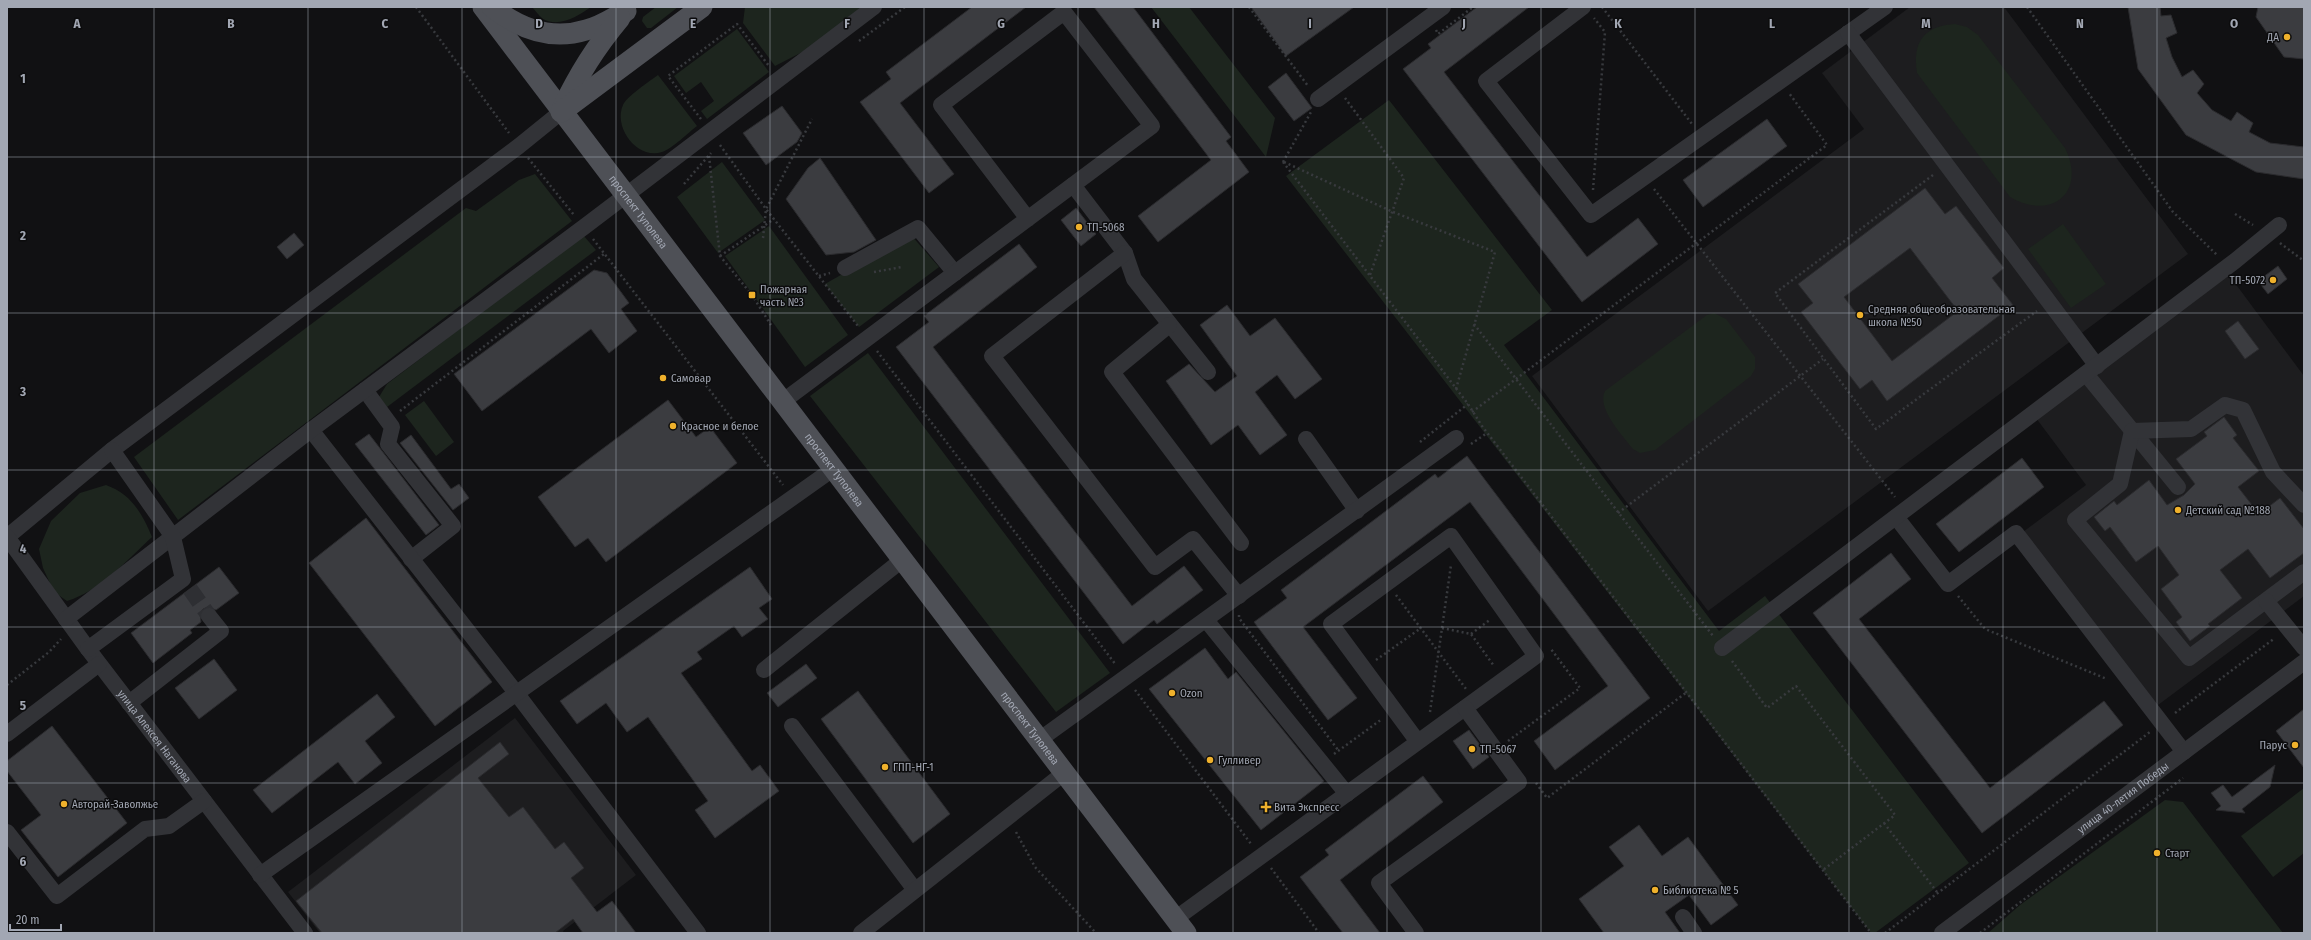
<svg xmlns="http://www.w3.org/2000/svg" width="2311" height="940" font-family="'Fira Sans Condensed',sans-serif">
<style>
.built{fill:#1d1d1f}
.green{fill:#1d251e}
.building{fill:#3b3c40;stroke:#2b2b2e;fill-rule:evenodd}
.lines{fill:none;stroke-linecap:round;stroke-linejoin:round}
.minor-tunnel{stroke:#2e2f33;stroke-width:16;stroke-dasharray:16 8;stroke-linecap:butt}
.path{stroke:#383a3e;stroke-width:2.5;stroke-dasharray:2 3;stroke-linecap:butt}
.minor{stroke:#323337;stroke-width:16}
.major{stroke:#4e5056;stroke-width:21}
.grid{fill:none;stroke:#a2a7b3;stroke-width:1;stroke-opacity:0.55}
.poi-dot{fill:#efb12c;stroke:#0c0c0d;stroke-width:1.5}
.labels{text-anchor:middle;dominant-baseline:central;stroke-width:3;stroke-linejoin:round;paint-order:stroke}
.poi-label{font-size:11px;fill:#a2a7b3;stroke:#0c0c0d;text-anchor:start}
.street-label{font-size:11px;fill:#a2a7b3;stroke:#0c0c0d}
.grid-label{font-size:13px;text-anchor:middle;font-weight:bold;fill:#a2a7b3;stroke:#0c0c0d;stroke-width:3;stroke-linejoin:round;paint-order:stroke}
</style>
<rect width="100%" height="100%" fill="#111113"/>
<g class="built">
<polygon points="1910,7 2004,7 2188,254 1708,611 1532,376 1864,129 1822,73"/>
<polygon points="2229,275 2304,376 2304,596 2150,711 2019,535 2086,485 2036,418"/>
<polygon points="515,718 636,875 563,931 564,933 320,933 288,892"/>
</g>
<g class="green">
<path d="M532 7H591C578 16 559 28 543 19 539 16 535 10 532 7Z"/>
<polygon points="656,7 678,7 651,28 647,28 642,21 643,17"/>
<polygon points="745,7 865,7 816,45 775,66 743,23"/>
<polygon points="1151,7 1189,7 1275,118 1266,157"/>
<path d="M1955 24 1967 27 1978 35 2065 148C2087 193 2051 221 2010 197L1917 73C1912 42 1924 26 1955 24Z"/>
<polygon points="737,29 769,72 707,119 701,111 714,101 701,82 686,93 674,76"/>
<path d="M658 75 697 126C689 132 672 149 662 152 637 160 613 127 623 105 626 97 650 81 658 75Z"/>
<polygon points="1389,100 1552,310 1504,345 1719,631 1765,596 1969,863 1875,933 1871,933 1286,176"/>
<polygon points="722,162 765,220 718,253 677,197"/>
<polygon points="535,174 572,221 178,520 134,457 466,208 476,211 519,180"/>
<polygon points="2063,224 2106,284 2071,308 2028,249"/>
<polygon points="769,226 848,335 805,367 725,256"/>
<polygon points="583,235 596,250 387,407 379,397 387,384"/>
<polygon points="911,235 939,267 859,327 825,284"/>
<path d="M1714 313 1726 319 1755 357V369L1751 376 1655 450 1640 453 1633 449C1623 436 1596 408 1605 391L1707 315Z"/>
<polygon points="868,353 1110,673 1056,712 810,396"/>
<polygon points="424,401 454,442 436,456 405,415"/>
<path d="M106 485C131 494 142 513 152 537 126 561 100 591 67 601L54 592 43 568 39 549 51 521 80 493Z"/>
<polygon points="2304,788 2304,853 2273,877 2241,836"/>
<polygon points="2165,800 2183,802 2283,933 1988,933 2020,905"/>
</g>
<g class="building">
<polygon points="972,7 1026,7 900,103 954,174 929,193 860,102 891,79 886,72"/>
<polygon points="1094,7 1133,7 1231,137 1226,141 1249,172 1158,242 1138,216 1211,160"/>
<polygon points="1251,7 1354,7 1286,56"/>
<polygon points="1477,7 1529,7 1444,72 1587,257 1638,218 1658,244 1582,302 1403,69 1431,48 1428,44"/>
<polygon points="2128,7 2160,7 2161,16 2171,15 2177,33 2166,38 2172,57 2182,77 2193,70 2204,84 2197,93 2212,110 2231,121 2237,112 2253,123 2249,132 2270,143 2304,147 2304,179 2256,172 2186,135 2138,69"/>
<polygon points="2258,7 2304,7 2304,59 2284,57 2256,17"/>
<polygon points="1286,73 1312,108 1294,121 1268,87"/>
<polygon points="782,106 802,133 797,142 766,165 743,133"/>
<polygon points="1767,119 1787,146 1703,207 1683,180"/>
<polygon points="820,158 876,240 854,252 826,255 786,199 808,168"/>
<path d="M1925 188 1945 214 1956 206 2004 268 1992 278 2013 305 1887 401 1872 380 1860 389 1801 312 1813 303 1798 284ZM1910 248 1958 311 1892 361 1844 297Z"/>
<polygon points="1076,208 1096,234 1081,246 1061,220"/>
<polygon points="294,233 304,245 287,259 277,247"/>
<polygon points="1019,244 1037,267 933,347 1132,606 1184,566 1203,590 1157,624 1154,620 1123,644 896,347 929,322 924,316"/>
<polygon points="2278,266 2287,279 2268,294 2258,281"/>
<polygon points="594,270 607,273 629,303 621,309 637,331 609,353 591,329 482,411 454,374"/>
<polygon points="1227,305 1250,336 1275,318 1322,379 1295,399 1277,375 1255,392 1287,435 1260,455 1238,425 1211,445 1166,381 1189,364 1215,392 1237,376 1200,325"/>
<polygon points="2238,321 2259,349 2245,359 2225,331"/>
<polygon points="668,400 696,437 710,427 737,463 606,562 588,538 575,547 538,497"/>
<polygon points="2224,417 2237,435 2233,438 2259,471 2238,487 2259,514 2280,498 2304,529 2304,553 2270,578 2248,549 2220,570 2242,598 2208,624 2210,626 2190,641 2176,622 2182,617 2161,589 2179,575 2158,546 2136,562 2110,527 2105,531 2094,517 2114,501 2117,505 2149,480 2167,505 2184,495 2195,484 2176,459 2207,436 2204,432"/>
<polygon points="369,434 439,525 426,535 355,444"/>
<polygon points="411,435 451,489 459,484 469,498 453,510 400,443"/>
<polygon points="1467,456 1650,698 1555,770 1534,741 1608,686 1470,502 1303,627 1357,698 1328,720 1254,622 1287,598 1281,590 1435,474 1438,478"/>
<polygon points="2022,458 2044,487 1959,552 1936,524"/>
<polygon points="366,518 492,682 435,726 309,563"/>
<polygon points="1891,553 1911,579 1859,619 1990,788 2104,701 2123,725 1982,833 1813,613"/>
<polygon points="219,567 239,593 216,610 208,607 203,609 200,613 201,622 190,630 192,633 153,663 131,633"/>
<polygon points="750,567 772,599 759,608 768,619 742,637 734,626 697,652 702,659 681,673 752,771 760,765 779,791 715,838 695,810 708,801 648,717 627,732 606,703 577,724 560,701"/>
<polygon points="1205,648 1228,679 1236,672 1324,781 1261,830 1149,689"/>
<polygon points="214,659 237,690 199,719 175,688"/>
<polygon points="806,664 817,678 778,707 767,693"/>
<polygon points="858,691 950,814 913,843 821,719"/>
<polygon points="377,694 395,717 365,741 382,763 355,784 338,762 272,813 253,790"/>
<polygon points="2304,709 2304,768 2276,731"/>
<polygon points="52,726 127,823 58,877 21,830 41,815 7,771 7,761"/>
<polygon points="1469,730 1489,757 1473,769 1453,741"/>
<polygon points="500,742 509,754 478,778 509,817 523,807 555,849 564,842 584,868 571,878 597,912 612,901 636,933 583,933 573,919 555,933 322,933 296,901"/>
<polygon points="2275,765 2270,787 2242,809 2245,813 2216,810 2221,806 2211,793 2223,785 2232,797"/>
<polygon points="1423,776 1443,802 1340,880 1380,933 1343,933 1300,877 1329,855 1325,850"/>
<polygon points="1639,825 1662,856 1688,837 1738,905 1711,925 1689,895 1665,912 1680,933 1604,933 1579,899 1624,866 1609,847"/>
</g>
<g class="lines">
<polyline class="minor-tunnel" points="190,589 209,616"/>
<g class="path">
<polyline points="416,7 509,133"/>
<polyline points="1249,7 1308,86"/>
<polyline points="1602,7 1692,124"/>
<polyline points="2027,7 2173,212 2217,255"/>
<polyline points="1436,30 1438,34 1473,7"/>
<polyline points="859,41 905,7"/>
<polyline points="1345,98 1404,178 1370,275"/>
<polyline points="701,119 668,76 737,24 769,66"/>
<polyline points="720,145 766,209 858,326"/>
<polyline points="709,156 720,256 752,295 771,325"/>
<polyline points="528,158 574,215"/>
<polyline points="1283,162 1468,404 1482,426 1871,933"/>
<polyline points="1283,162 1311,112"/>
<polyline points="1284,162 1393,212 1495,252 1456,389"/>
<polyline points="1933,175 1775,293 1876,429 2037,311"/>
<polyline points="684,184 711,153"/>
<polyline points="1654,189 1895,497"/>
<polyline points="1593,190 1605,32 1594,18"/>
<polyline points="2235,214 2253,225"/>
<polyline points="763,238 766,209 812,119"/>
<polyline points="593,239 783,485"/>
<polyline points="2280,243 2304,261"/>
<polyline points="720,256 774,219"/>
<polyline points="874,272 902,267"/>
<polyline points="819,276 830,273"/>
<polyline points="1474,324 1713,636"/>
<polyline points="877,351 1116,665"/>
<polyline points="400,411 604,254"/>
<polyline points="1472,412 1827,145 1789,93"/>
<polyline points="1420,442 1468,404"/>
<polyline points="1471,444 1487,433"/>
<polyline points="1618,513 1823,359"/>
<polyline points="1396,595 1466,689"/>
<polyline points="1958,596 1985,629 2107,679"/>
<polyline points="1239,615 1239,618 1338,750"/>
<polyline points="1442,628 1471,634 1494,666"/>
<polyline points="1471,634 1491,619"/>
<polyline points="1376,660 1421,628"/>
<polyline points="1732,661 1767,708 1796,686 1895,815 1823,870"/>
<polyline points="7,685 49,652 61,639"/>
<polyline points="1135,690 1251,844"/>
<polyline points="1430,712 1451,565"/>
<polyline points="2175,713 2275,638"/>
<polyline points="1508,741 1580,688 1551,649"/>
<polyline points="1334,754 1382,719"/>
<polyline points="1536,783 1547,798 1687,692"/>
<polyline points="1884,823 1937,892"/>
<polyline points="1016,832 1035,867 1096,933"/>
<polyline points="1271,868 1319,933"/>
<polyline points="1885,933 2150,732"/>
<polyline points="1980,933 2183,778"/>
</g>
<g class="minor">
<polyline points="1583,7 1486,81 1591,215 1885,7"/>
<polyline points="1848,33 2097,366"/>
<polyline points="1318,99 1443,7"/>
<polyline points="1073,185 1125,253 1134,279 1208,372"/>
<polyline points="1125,253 992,356 1155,567 1193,539 1239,596"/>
<polyline points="845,268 918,228 955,273"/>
<polyline points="1169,325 1112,372 1241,543"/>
<polyline points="2086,374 2178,487"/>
<polyline points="365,390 392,427 388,444 453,526 411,559"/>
<polyline points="782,402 1152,126 1064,12 941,105 1028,219"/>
<polyline points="311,430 517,694 698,933"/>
<polyline points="1306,439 1357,511"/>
<polyline points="2304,505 2273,472 2243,410 2225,405 2191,429 2132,431 2120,484 2075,520 2189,658 2304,572"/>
<polyline points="1896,517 1948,584 2016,533 2184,752"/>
<polyline points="7,537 112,450 519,146 561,112"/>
<path id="s1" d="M7 537 88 649 305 933"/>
<polyline points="2266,601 2304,648"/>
<polyline points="66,619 311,430 584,227 874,7"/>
<polyline points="1206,620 1347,794"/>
<polyline points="1722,648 2235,261 2279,225"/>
<polyline points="88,649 183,579 173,537 112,450"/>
<polyline points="764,670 902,560"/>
<polyline points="129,703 221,631 209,616"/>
<polyline points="792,726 915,890"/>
<polyline points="7,734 99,664"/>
<polyline points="1039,740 1456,438"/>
<polyline points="7,832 57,896 145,829 169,826 204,801"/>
<polyline points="260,875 833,469"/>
<polyline points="1683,917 1694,933"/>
<polyline points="1175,919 1536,656 1451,536 1331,624 1418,742"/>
<polyline points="861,933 1064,773"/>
<polyline points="1416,933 1379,883 1519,782 1465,708"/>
<path id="s2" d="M1942 933 2304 662"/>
</g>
<g class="major">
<path id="s3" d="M483 7 1186 933"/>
<path d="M492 7C520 29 551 41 586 30 600 27 613 18 626 11"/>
<path d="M562 109C579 74 595 48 620 18"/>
<polyline points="561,112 702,7"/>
</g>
</g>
<path class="grid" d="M154 7V933M308 7V933M462 7V933M616 7V933M770 7V933M924 7V933M1078 7V933M1233 7V933M1387 7V933M1541 7V933M1695 7V933M1849 7V933M2003 7V933M2157 7V933M7 157H2304M7 313H2304M7 470H2304M7 627H2304M7 783H2304"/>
<g class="poi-dot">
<circle cx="2287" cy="37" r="4"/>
<circle cx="1079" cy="227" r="4"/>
<circle cx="2273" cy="280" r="4"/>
<rect x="748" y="291" width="8" height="8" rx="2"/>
<circle cx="1860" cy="315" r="4"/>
<circle cx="663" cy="378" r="4"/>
<circle cx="673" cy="426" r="4"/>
<circle cx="2178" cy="510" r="4"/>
<circle cx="1172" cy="693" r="4"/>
<circle cx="2295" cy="745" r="4"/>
<circle cx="1472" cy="749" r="4"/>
<circle cx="1210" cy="760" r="4"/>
<circle cx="885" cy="767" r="4"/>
<circle cx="64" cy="804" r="4"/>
<path d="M1264 801h4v4h4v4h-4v4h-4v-4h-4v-4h4z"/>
<circle cx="2157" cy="853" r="4"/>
<circle cx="1655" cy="890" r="4"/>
</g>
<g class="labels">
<g class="poi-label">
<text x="2279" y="37" text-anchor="end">ДА</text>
<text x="1087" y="227">ТП-5068</text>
<text x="2265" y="280" text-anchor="end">ТП-5072</text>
<text x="760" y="289">Пожарная<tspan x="760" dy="13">часть №3</tspan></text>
<text x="1868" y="309">Средняя общеобразовательная<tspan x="1868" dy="13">школа №50</tspan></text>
<text x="671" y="378">Самовар</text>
<text x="681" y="426">Красное и белое</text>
<text x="2186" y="510">Детский сад №188</text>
<text x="1180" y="693">Ozon</text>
<text x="2287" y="745" text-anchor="end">Парус</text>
<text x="1480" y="749">ТП-5067</text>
<text x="1218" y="760">Гулливер</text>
<text x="893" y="767">ГПП-НГ-1</text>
<text x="72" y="804">Авторай-Заволжье</text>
<text x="1274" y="807">Вита Экспресс</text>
<text x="2165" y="853">Старт</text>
<text x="1663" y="890">Библиотека № 5</text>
</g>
<g class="street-label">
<text stroke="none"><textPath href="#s3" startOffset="257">проспект Туполева</textPath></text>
<text stroke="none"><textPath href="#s3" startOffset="581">проспект Туполева</textPath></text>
<text stroke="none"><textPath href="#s3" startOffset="905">проспект Туполева</textPath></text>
<text stroke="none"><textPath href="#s1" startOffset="248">улица Алексея Наганова</textPath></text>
<text stroke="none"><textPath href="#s2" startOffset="226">улица 40-летия Победы</textPath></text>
</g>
</g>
<g class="grid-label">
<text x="77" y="28">A</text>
<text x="231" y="28">B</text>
<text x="385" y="28">C</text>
<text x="539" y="28">D</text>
<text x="693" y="28">E</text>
<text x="847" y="28">F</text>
<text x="1001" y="28">G</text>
<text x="1156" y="28">H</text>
<text x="1310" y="28">I</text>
<text x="1464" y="28">J</text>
<text x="1618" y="28">K</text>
<text x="1772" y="28">L</text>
<text x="1926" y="28">M</text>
<text x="2080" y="28">N</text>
<text x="2234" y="28">O</text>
<text x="23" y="83">1</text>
<text x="23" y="240">2</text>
<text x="23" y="396">3</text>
<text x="23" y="553">4</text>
<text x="23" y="710">5</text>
<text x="23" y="866">6</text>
</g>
<rect width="2311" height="940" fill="none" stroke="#a2a7b3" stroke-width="16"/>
<path d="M10 924v6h51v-6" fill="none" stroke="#a2a7b3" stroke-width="2"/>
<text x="16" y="924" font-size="12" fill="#a2a7b3" stroke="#0c0c0d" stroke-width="3" paint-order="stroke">20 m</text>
</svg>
